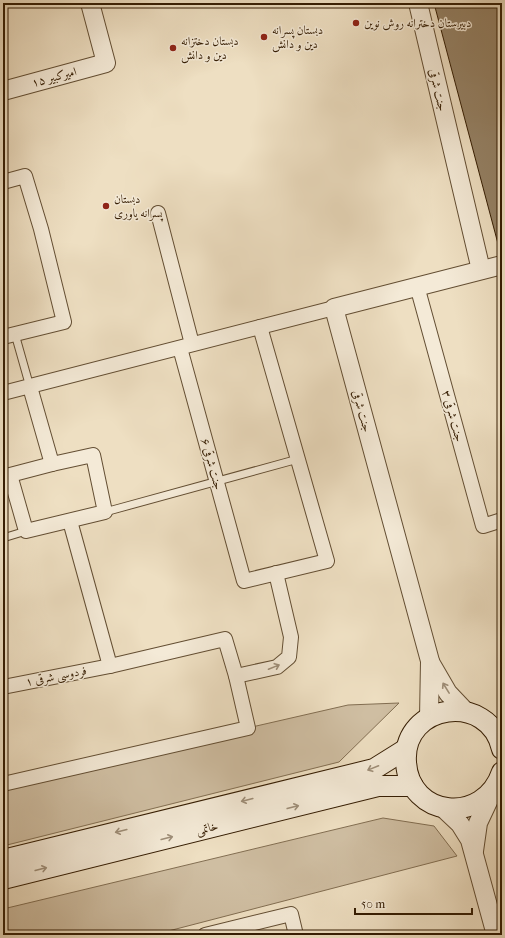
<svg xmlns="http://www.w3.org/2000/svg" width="505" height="938" font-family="'IM FELL French Canon',Amiri,serif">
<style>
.green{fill:#cfbea2;stroke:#826e52}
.building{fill:#958266;stroke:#351d03;filter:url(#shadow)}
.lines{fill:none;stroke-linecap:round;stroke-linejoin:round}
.service-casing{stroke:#634e33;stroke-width:9}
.minor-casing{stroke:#634e33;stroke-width:16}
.tertiary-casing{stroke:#634e33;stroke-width:20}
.secondary-casing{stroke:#351d03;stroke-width:22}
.service{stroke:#f4ead7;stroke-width:7}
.minor{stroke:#f4ead7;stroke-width:14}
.tertiary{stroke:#f4ead7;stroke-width:18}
.secondary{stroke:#f4ead7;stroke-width:20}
.oneway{stroke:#9e8e78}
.poi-dot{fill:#8f2418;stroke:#f4ead7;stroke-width:1.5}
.labels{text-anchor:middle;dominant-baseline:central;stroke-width:3;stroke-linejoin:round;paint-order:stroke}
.poi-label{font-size:12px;fill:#351d03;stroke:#f4ead7;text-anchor:start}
.street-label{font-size:12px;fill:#351d03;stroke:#f4ead7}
</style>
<defs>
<filter id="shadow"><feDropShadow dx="3.5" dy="-3.5" stdDeviation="2" flood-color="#0004"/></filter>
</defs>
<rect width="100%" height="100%" fill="#eedfc2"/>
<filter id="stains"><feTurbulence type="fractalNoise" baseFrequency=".005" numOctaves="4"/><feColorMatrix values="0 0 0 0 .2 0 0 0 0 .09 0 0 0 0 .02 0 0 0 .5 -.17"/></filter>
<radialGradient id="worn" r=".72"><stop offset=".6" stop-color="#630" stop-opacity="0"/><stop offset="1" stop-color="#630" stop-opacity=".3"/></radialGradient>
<g class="green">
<polygon points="399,703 339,762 3,846 3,784 348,705"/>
<polygon points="383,818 434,826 457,856 153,935 3,935 3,909"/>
</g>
<polygon class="building" points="448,3 502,3 501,255 435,7"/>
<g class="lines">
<g class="service-casing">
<g id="service">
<polyline points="15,334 30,387"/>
<polyline points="105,512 298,459"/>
<polyline points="3,538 26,531"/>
</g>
</g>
<g class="minor-casing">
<g id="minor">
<polyline points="3,182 25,176 41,229 64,322 3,337"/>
<polyline points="158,213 192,344"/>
<polyline points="417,286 483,526 502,520"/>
<polyline points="180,348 244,581 327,561 260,327"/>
<polyline points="30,387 52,464"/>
<polyline points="3,393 334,308"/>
<polygon points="93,455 105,512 26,531 10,475 52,464"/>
<polyline points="236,676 277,667 289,657 291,637 276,573"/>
<polyline points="3,687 110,666"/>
<polyline points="3,784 248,728 236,676 225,639 110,666 70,521"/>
<polyline points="205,935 291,914 296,935"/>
</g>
</g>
<g class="tertiary-casing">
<g id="tertiary">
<polyline points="418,3 481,270"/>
<polyline points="3,91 106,63 90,3"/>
<polyline points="430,662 448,693 466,712"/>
<polyline points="429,718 430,661 334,308 502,265"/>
<polyline points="443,808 460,824 470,840 496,935"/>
<polyline points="474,851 478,823 494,789"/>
</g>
</g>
<g class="secondary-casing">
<g id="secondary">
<path d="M502 749C489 691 402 703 406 762 409 818 484 826 502 772"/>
<polyline points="3,860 374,769 406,749"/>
<polyline points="3,879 378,786 413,786"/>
</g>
</g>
<use href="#service" class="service"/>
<use href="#minor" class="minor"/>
<use href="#tertiary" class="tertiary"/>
<use href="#secondary" class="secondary"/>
</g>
<defs><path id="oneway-shaft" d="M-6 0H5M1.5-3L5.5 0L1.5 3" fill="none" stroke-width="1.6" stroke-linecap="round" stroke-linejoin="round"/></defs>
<g class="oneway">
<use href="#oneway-shaft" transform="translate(274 667) rotate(-22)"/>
<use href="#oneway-shaft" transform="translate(446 688) rotate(-122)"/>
<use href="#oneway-shaft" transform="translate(373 768) rotate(158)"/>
<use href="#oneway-shaft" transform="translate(247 800) rotate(166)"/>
<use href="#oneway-shaft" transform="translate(293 807) rotate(-14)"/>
<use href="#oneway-shaft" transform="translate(121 831) rotate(166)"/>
<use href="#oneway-shaft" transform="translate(167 838) rotate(-14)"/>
<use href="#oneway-shaft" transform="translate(41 869) rotate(-14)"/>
</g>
<g class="poi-dot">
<circle cx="356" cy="23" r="4"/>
<circle cx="264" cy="37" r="4"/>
<circle cx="173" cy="48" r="4"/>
<circle cx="106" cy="206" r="4"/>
</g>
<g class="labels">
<g class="poi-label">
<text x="364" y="23">دبیرستان دخترانه روش نوین</text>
<text x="272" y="30">دبستان پسرانه<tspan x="272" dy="14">دین و دانش</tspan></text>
<text x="181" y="41">دبستان دختزانه<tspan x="181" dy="14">دین و دانش</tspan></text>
<text x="114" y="199">دبستان<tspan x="114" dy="14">پسرانه یاوری</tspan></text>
</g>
<g class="street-label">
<text transform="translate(54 77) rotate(-15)">امیرکبیر ۱۵</text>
<text transform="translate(438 90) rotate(77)">جنت شرقی</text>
<text transform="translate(362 411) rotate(75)">جنت شرقی</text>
<text transform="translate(453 416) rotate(75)">جنت شرقی ۳</text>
<text transform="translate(212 464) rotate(75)">جنت شرقی ۶</text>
<text transform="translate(56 676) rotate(-11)">فردوسی شرقی ۱</text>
<text transform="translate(207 828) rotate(-14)">خاتمی</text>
</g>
</g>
<rect width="505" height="938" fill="none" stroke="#eedfc2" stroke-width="16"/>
<rect x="4" y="4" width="497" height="930" fill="none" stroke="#351d03" stroke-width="2"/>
<rect x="8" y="8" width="489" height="922" fill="none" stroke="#351d03"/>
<path d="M355 908v6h117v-6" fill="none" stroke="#351d03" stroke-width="2"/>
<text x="361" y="908" font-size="12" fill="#351d03" stroke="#f4ead7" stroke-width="3" paint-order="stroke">50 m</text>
<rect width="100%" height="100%" filter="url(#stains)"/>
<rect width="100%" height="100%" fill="url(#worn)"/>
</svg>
